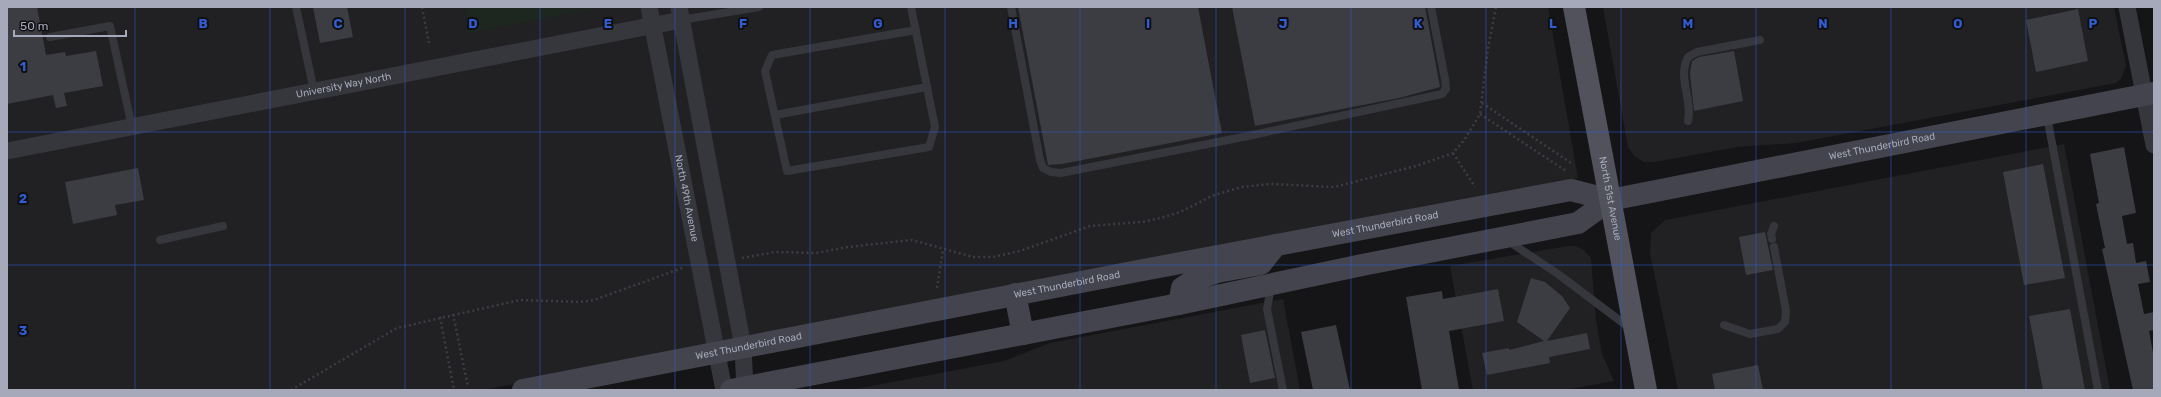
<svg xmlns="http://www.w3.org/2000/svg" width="2161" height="397" font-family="Rubik,sans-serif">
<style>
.built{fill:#212124}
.green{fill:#1d261f}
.building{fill:#3c3d42}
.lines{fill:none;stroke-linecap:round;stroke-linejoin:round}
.path{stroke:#3c3d44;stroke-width:2.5;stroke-dasharray:2 3;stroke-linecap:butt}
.lane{stroke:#36363d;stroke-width:8}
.street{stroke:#36363d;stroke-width:17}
.secondary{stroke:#43444d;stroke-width:22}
.primary{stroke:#51525c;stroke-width:22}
.grid{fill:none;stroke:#315cd3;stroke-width:1;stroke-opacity:0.55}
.labels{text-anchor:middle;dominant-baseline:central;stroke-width:4;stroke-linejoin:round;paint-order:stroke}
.street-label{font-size:10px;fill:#a5a9b9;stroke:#101012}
.grid-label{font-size:13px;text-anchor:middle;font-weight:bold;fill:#315cd3;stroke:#101012;stroke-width:4;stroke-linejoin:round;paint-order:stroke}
</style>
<rect width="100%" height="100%" fill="#151517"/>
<g class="built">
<polygon points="7,7 1548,7 1578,178 483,390 7,390"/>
<polygon points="1603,7 2114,7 2126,66 2121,79 2116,83 1796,143 1737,147 1655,162 1644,162 1634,156 1628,147"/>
<polygon points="2064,144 2110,390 1678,390 1650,253 1651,233 1665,220"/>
<polygon points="1568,246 1576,246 1584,250 1591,258 1596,320 1602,354 1614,381 1565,390 1473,390 1450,266"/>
<polygon points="1283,299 1300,390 850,390 1004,361 1050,343"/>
</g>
<polygon class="green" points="465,7 603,7 470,33"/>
<g class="building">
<polygon points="7,7 37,7 46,55 65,52 66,56 96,51 103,86 64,93 67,106 56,108 53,95 7,104"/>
<polygon points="313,7 347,7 353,37 320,43"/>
<polygon points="1018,7 1198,7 1222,133 1062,164 1048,165"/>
<polygon points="1232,7 1425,7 1440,87 1399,98 1255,126"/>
<polygon points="2078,9 2088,61 2036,72 2026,20"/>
<polygon points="1734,51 1743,101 1694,111 1690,73 1692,61 1699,57"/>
<polygon points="2124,147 2136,213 2122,216 2127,244 2133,243 2136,263 2146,261 2150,282 2138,284 2144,314 2154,312 2154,330 2149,331 2154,358 2154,390 2133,390 2102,249 2105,248 2096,204 2099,203 2090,154"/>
<polygon points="2043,164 2065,278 2024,285 2003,172"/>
<polygon points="138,168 144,200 115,205 117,215 73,224 65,182"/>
<polygon points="1765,232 1773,270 1746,275 1739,237"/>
<polygon points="1531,278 1545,282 1562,296 1570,308 1547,341 1587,333 1590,349 1549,357 1550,363 1487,375 1482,353 1509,348 1509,350 1544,341 1517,322"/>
<polygon points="1498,289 1504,321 1449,331 1459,390 1422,390 1406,297 1442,291 1443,299"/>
<polygon points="2070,309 2085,390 2043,390 2029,316"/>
<polygon points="1336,325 1350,390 1313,390 1301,332"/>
<polygon points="1265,330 1275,378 1250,383 1241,335"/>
<polygon points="1758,365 1763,390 1715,390 1712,374"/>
</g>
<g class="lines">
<g class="path">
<polyline points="422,7 429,43"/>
<polyline points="1482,103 1571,163"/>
<polyline points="1480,114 1566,171"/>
<polyline points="1453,153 1475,187"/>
<polyline points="742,258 775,252 816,253 848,247 912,240 973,257 993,257 1020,251 1090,226 1142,222 1161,218 1180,212 1212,196 1241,187 1271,184 1334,187 1416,166 1453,153 1465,139 1480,114 1488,48 1496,7"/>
<polyline points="937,288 943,250"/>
<polyline points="453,314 468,387"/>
<polyline points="440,317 454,390"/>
<polyline points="291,390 397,328 520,300 580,302 594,300 685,267"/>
</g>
<g class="lane">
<polyline points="296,7 314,91"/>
<polyline points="911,7 935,127 929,147 787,171 765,71 772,55 916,30"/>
<polyline points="1011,7 1040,160 1043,168 1051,172 1061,173 1248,136 1442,94 1446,89 1445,79 1431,7"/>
<polyline points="681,20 759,7"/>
<polyline points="50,37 110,26 132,127"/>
<polyline points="775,115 927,87"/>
<polyline points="2047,116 2098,390"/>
<path d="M1688 121C1693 100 1677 78 1688 57L1697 52 1760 40"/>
<polyline points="1772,239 1771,234 1774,226"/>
<polyline points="160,240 223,226"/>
<polyline points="1508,241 1558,274 1631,329"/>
<polyline points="1271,287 1267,309 1283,390"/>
<polyline points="1724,325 1750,334 1778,329 1785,322 1786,311 1774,247"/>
</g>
<g class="street">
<path id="s1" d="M649 7 724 390"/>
<polyline points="679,7 743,347 745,390"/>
<polyline points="2127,7 2154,145"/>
<path id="s2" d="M7 151 681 20"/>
</g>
<g class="secondary">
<polyline points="1015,294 1023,334"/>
<polyline points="1179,304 1182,288 1194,280 1217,272 1261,264 1276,245"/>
<path id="s3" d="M523 390 1143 270 1571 190 1610 200"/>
<path id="s4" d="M731 390 1179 304 1362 265 1578 223 1610 200 2154 93"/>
</g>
<path class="primary" id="s5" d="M1574 7 1646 390"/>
</g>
<path class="grid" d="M135 7V390M270 7V390M405 7V390M540 7V390M675 7V390M810 7V390M945 7V390M1080 7V390M1216 7V390M1351 7V390M1486 7V390M1621 7V390M1756 7V390M1891 7V390M2026 7V390M7 132H2154M7 265H2154"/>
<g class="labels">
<g class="street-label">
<text stroke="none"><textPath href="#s2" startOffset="343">University Way North</textPath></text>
<text stroke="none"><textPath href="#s4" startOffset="1180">West Thunderbird Road</textPath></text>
<text stroke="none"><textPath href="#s1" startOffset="195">North 49th Avenue</textPath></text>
<text stroke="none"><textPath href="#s5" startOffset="195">North 51st Avenue</textPath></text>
<text stroke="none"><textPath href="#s3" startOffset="878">West Thunderbird Road</textPath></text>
<text stroke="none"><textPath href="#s3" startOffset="554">West Thunderbird Road</textPath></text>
<text stroke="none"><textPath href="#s3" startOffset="230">West Thunderbird Road</textPath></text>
</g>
</g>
<g class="grid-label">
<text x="203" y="28">B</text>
<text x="338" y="28">C</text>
<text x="473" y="28">D</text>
<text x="608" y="28">E</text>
<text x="743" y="28">F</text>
<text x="878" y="28">G</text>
<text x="1013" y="28">H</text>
<text x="1148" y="28">I</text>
<text x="1283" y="28">J</text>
<text x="1418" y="28">K</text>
<text x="1553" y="28">L</text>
<text x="1688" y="28">M</text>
<text x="1823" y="28">N</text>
<text x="1958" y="28">O</text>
<text x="2093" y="28">P</text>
<text x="23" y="71">1</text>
<text x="23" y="203">2</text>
<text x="23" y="335">3</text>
</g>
<rect width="2161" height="397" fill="none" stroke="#a5a9b9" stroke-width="16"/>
<path d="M14 30v6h112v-6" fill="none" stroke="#a5a9b9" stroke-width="2"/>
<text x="20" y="30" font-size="12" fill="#a5a9b9" stroke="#101012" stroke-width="3" paint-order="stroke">50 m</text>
</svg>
